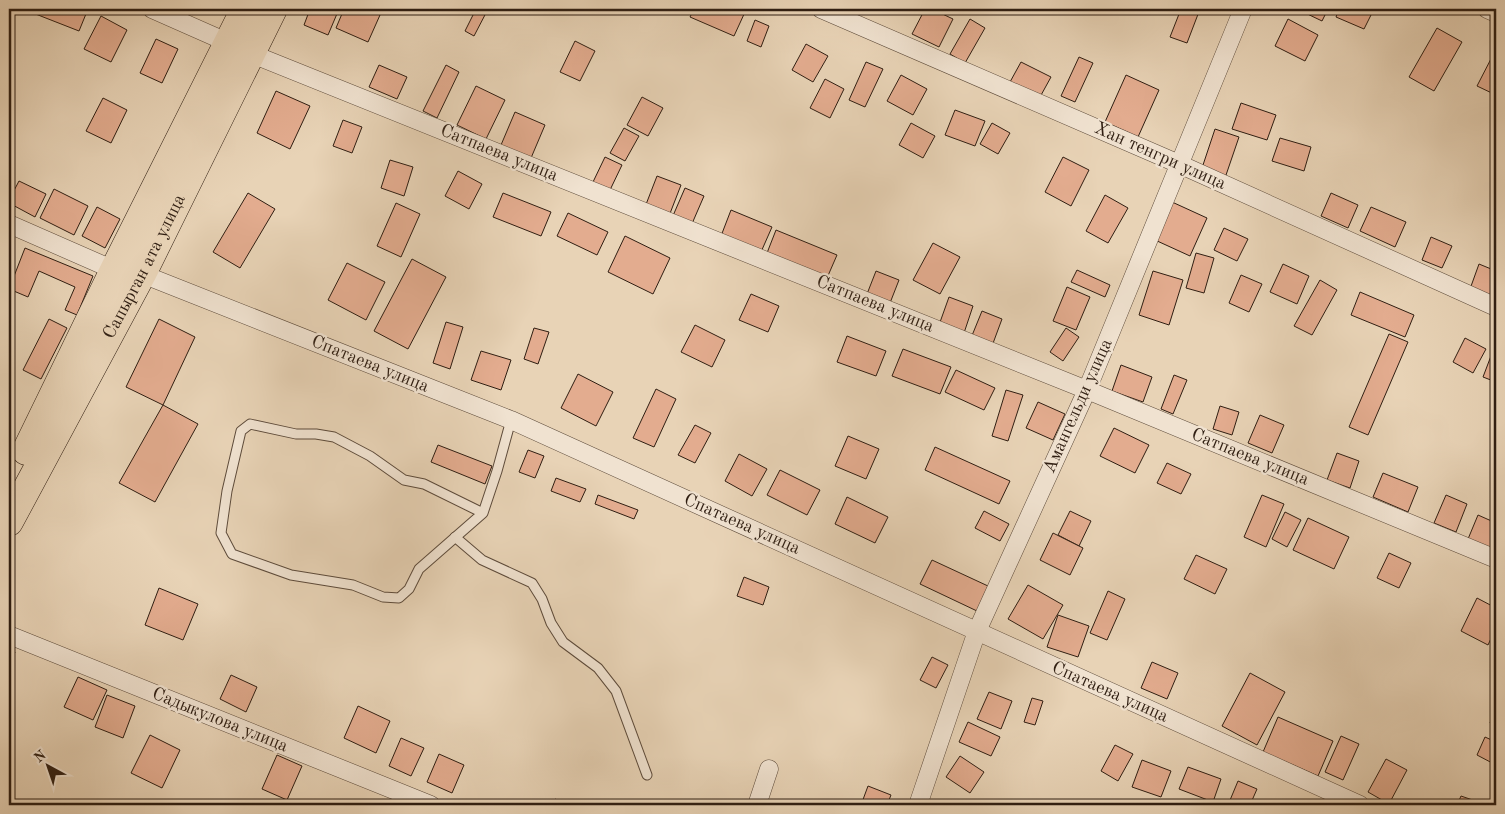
<svg xmlns="http://www.w3.org/2000/svg" width="1505" height="814" font-family="'Old Standard TT',serif">
<style>
.building{fill:#e3ac8f;stroke:#2f1e12}
.lines{fill:none;stroke-linecap:round;stroke-linejoin:round}
.lane-casing{stroke:#5d4b3b;stroke-width:11}
.street-casing{stroke:#5d4b3b;stroke-width:19}
.primary-casing{stroke:#2f1e12;stroke-width:29}
.lane{stroke:#f0e2d0;stroke-width:9}
.street{stroke:#f0e2d0;stroke-width:18}
.primary{stroke:#e8d3b6;stroke-width:28}
.labels{text-anchor:middle;dominant-baseline:central;stroke-width:4.5;stroke-linejoin:round;paint-order:stroke}
.street-label{font-size:18px;fill:#2f1e12;stroke:#f0e2d0}
</style>
<rect width="100%" height="100%" fill="#e8d3b6"/>
<filter id="stains"><feTurbulence type="fractalNoise" baseFrequency=".004" numOctaves="4"/><feColorMatrix values="0 0 0 0 .2 0 0 0 0 .09 0 0 0 0 .02 0 0 0 .5 -.17"/></filter>
<radialGradient id="worn" r=".72"><stop offset=".6" stop-color="#630" stop-opacity="0"/><stop offset="1" stop-color="#630" stop-opacity=".3"/></radialGradient>
<g class="building">
<polygon points="35,9 88,9 79,31 33,13"/>
<polygon points="310,9 339,9 328,35 304,25"/>
<polygon points="344,9 365,9 380,15 368,42 336,28"/>
<polygon points="476,9 487,11 474,36 465,31"/>
<polygon points="694,9 737,9 745,12 734,36 690,17"/>
<polygon points="925,9 932,9 953,19 939,47 912,34"/>
<polygon points="1181,9 1200,9 1187,43 1170,37"/>
<polygon points="1297,9 1328,9 1322,21"/>
<polygon points="1339,9 1374,9 1364,29 1336,17"/>
<polygon points="101,16 127,30 111,62 84,49"/>
<polygon points="970,19 985,28 965,63 950,54"/>
<polygon points="1288,19 1318,35 1305,61 1275,46"/>
<polygon points="755,20 769,26 761,47 747,41"/>
<polygon points="1437,28 1462,42 1434,91 1409,77"/>
<polygon points="156,39 178,49 162,83 140,73"/>
<polygon points="575,41 595,51 580,81 560,72"/>
<polygon points="806,44 828,56 813,82 792,70"/>
<polygon points="1494,53 1496,54 1496,95 1477,86"/>
<polygon points="1079,57 1093,63 1075,102 1061,96"/>
<polygon points="866,62 883,69 865,107 849,100"/>
<polygon points="1021,62 1051,77 1040,97 1010,82"/>
<polygon points="379,65 407,77 397,99 369,87"/>
<polygon points="446,65 459,72 437,118 423,111"/>
<polygon points="901,75 927,89 913,115 887,101"/>
<polygon points="1126,75 1159,90 1138,137 1105,122"/>
<polygon points="825,79 844,89 830,118 810,108"/>
<polygon points="476,86 505,100 486,139 457,125"/>
<polygon points="276,91 310,106 290,149 257,133"/>
<polygon points="642,97 663,108 648,136 627,125"/>
<polygon points="103,98 127,110 111,143 86,131"/>
<polygon points="1241,103 1276,115 1267,140 1232,129"/>
<polygon points="955,110 985,121 975,146 945,135"/>
<polygon points="515,112 545,125 531,158 501,145"/>
<polygon points="343,120 362,127 352,153 333,146"/>
<polygon points="911,123 935,136 923,158 899,145"/>
<polygon points="992,123 1010,133 998,154 980,144"/>
<polygon points="624,128 639,136 625,161 610,153"/>
<polygon points="1215,129 1239,137 1225,178 1201,171"/>
<polygon points="1280,138 1311,147 1304,171 1272,161"/>
<polygon points="605,157 622,165 610,190 593,182"/>
<polygon points="1063,157 1089,170 1071,206 1045,192"/>
<polygon points="390,160 413,167 404,196 381,188"/>
<polygon points="458,171 482,184 469,209 445,196"/>
<polygon points="657,176 681,185 669,216 645,207"/>
<polygon points="19,181 46,194 35,217 9,203 9,200"/>
<polygon points="685,188 704,196 691,226 672,218"/>
<polygon points="54,189 88,206 74,235 40,218"/>
<polygon points="248,193 275,209 240,268 213,252"/>
<polygon points="503,193 551,212 541,236 493,217"/>
<polygon points="1331,193 1358,205 1348,228 1321,216"/>
<polygon points="1105,195 1128,208 1108,243 1086,231"/>
<polygon points="1172,202 1207,218 1190,256 1155,240"/>
<polygon points="396,203 420,214 401,257 377,246"/>
<polygon points="97,207 120,219 105,248 82,236"/>
<polygon points="1371,207 1406,222 1395,247 1360,231"/>
<polygon points="731,210 772,227 761,252 721,236"/>
<polygon points="568,213 608,232 597,255 557,236"/>
<polygon points="1224,228 1248,239 1237,261 1214,250"/>
<polygon points="776,230 837,255 827,278 767,253"/>
<polygon points="625,236 670,258 653,294 608,272"/>
<polygon points="1431,237 1452,246 1442,268 1422,260"/>
<polygon points="933,243 960,257 940,294 913,280"/>
<polygon points="25,248 93,276 77,315 65,310 75,287 39,271 28,297 9,289"/>
<polygon points="1196,253 1214,258 1204,293 1186,288"/>
<polygon points="412,259 446,277 408,349 374,331"/>
<polygon points="347,263 385,282 366,320 328,300"/>
<polygon points="1283,264 1309,276 1297,304 1270,292"/>
<polygon points="1479,264 1496,271 1496,294 1495,298 1470,289"/>
<polygon points="1077,270 1110,285 1105,297 1071,282"/>
<polygon points="876,271 899,280 890,303 867,294"/>
<polygon points="1153,271 1183,280 1169,325 1139,315"/>
<polygon points="1241,275 1262,284 1249,312 1229,303"/>
<polygon points="1320,280 1337,290 1312,335 1294,326"/>
<polygon points="1067,287 1090,297 1076,330 1053,321"/>
<polygon points="1360,292 1414,315 1405,337 1351,315"/>
<polygon points="751,294 779,306 768,332 739,320"/>
<polygon points="949,297 973,306 964,333 939,325"/>
<polygon points="982,311 1002,319 992,346 971,338"/>
<polygon points="49,319 67,328 41,379 23,370"/>
<polygon points="159,319 195,337 163,405 126,387"/>
<polygon points="446,322 463,327 450,369 433,363"/>
<polygon points="695,325 725,340 712,367 681,352"/>
<polygon points="534,328 549,332 538,364 524,359"/>
<polygon points="1066,328 1079,337 1063,361 1050,352"/>
<polygon points="1389,334 1408,342 1368,435 1349,427"/>
<polygon points="847,336 886,351 876,376 837,362"/>
<polygon points="1465,338 1486,349 1473,373 1453,362"/>
<polygon points="1494,348 1496,348 1496,382 1483,377"/>
<polygon points="903,349 951,367 940,394 892,376"/>
<polygon points="481,351 511,360 501,390 471,380"/>
<polygon points="1121,365 1152,377 1143,402 1112,391"/>
<polygon points="956,370 995,388 984,410 945,392"/>
<polygon points="578,374 613,392 596,426 561,408"/>
<polygon points="1174,375 1187,380 1173,414 1161,409"/>
<polygon points="656,389 676,399 654,447 633,438"/>
<polygon points="1006,390 1023,395 1008,441 992,436"/>
<polygon points="1038,402 1065,414 1053,440 1026,428"/>
<polygon points="163,405 198,424 155,502 119,483"/>
<polygon points="1220,406 1239,412 1232,435 1213,429"/>
<polygon points="1260,415 1284,425 1272,453 1248,443"/>
<polygon points="695,425 711,433 695,463 678,455"/>
<polygon points="1114,428 1149,445 1135,473 1100,456"/>
<polygon points="848,436 879,449 866,479 835,466"/>
<polygon points="438,445 492,466 485,484 431,462"/>
<polygon points="935,447 1010,481 999,504 925,470"/>
<polygon points="528,450 544,456 535,478 519,472"/>
<polygon points="1337,453 1359,461 1350,488 1327,480"/>
<polygon points="739,454 767,469 752,496 725,481"/>
<polygon points="1167,463 1191,474 1181,494 1157,483"/>
<polygon points="780,470 820,490 807,515 767,495"/>
<polygon points="1383,473 1418,487 1408,512 1373,497"/>
<polygon points="556,478 586,489 580,502 551,491"/>
<polygon points="598,495 638,510 634,519 595,504"/>
<polygon points="1262,495 1284,504 1266,547 1244,537"/>
<polygon points="1446,495 1467,504 1456,532 1434,523"/>
<polygon points="847,497 888,517 875,543 835,524"/>
<polygon points="984,511 1009,524 1000,541 975,528"/>
<polygon points="1070,511 1091,521 1079,546 1058,535"/>
<polygon points="1285,512 1301,520 1287,547 1272,539"/>
<polygon points="1478,515 1496,523 1496,551 1468,539"/>
<polygon points="1308,518 1349,537 1334,569 1293,550"/>
<polygon points="1053,533 1083,548 1070,575 1040,560"/>
<polygon points="1389,553 1411,563 1399,588 1377,578"/>
<polygon points="1196,555 1227,569 1215,594 1184,579"/>
<polygon points="932,560 988,586 977,611 920,584"/>
<polygon points="744,577 769,587 763,605 737,596"/>
<polygon points="1028,585 1063,605 1043,639 1008,619"/>
<polygon points="159,588 198,604 183,640 145,625"/>
<polygon points="1108,591 1125,599 1107,640 1090,633"/>
<polygon points="1477,598 1496,608 1496,628 1488,645 1461,631"/>
<polygon points="1058,615 1089,626 1078,657 1047,647"/>
<polygon points="9,649 15,652 9,667"/>
<polygon points="1496,656 1496,670 1491,667"/>
<polygon points="932,657 948,665 936,688 920,680"/>
<polygon points="1152,662 1178,673 1167,699 1141,688"/>
<polygon points="1250,673 1285,692 1257,745 1222,726"/>
<polygon points="231,675 257,687 246,712 220,699"/>
<polygon points="78,677 107,690 93,720 64,707"/>
<polygon points="989,692 1012,701 1001,729 977,719"/>
<polygon points="107,695 135,706 123,738 95,727"/>
<polygon points="1032,698 1043,701 1035,725 1024,722"/>
<polygon points="358,706 390,721 376,753 344,738"/>
<polygon points="1496,708 1496,726 1490,723"/>
<polygon points="1278,717 1333,741 1318,776 1263,752"/>
<polygon points="968,722 1000,737 991,756 959,742"/>
<polygon points="150,735 180,750 162,788 131,773"/>
<polygon points="1341,736 1359,744 1343,780 1325,772"/>
<polygon points="1485,737 1496,742 1496,765 1477,755"/>
<polygon points="401,738 424,748 411,776 389,766"/>
<polygon points="1115,745 1133,754 1118,781 1101,771"/>
<polygon points="439,754 464,765 452,793 427,782"/>
<polygon points="277,755 302,766 287,800 262,789"/>
<polygon points="960,756 984,772 970,793 946,777"/>
<polygon points="1386,759 1407,770 1389,804 1368,792"/>
<polygon points="1142,760 1171,771 1161,797 1132,787"/>
<polygon points="1188,767 1221,779 1213,802 1179,789"/>
<polygon points="1238,781 1257,789 1250,805 1228,805"/>
<polygon points="868,786 891,795 887,805 861,805"/>
<polygon points="1461,796 1487,805 1457,805"/>
<polygon points="555,799 568,805 553,805"/>
</g>
<g class="lines">
<g class="lane-casing">
<g id="lane">
<polyline points="483,513 424,484 404,480 370,456 334,437 316,434 296,434 250,424 241,431 227,491 221,533 232,554 291,575 353,585 383,597 399,598 409,589 419,569 483,513 497,471 511,420"/>
<polyline points="455,537 482,560 532,583 542,599 551,623 563,642 598,668 616,691 647,775"/>
</g>
</g>
<g class="street-casing">
<g id="street">
<polyline points="152,9 229,43"/>
<polyline points="821,9 1179,164 1496,307"/>
<polyline points="1487,9 1496,13"/>
<polyline points="252,54 1087,390 1496,559"/>
<polyline points="9,224 114,270 142,274 511,420 1360,805"/>
<polyline points="9,635 431,805"/>
<polyline points="757,805 769,769"/>
<polyline points="918,805 977,631 1087,390 1243,9"/>
</g>
</g>
<g class="primary-casing">
<g id="primary">
<polyline points="26,451 114,270 245,9"/>
<path id="s1" d="M9 522 142 274 273 9"/>
</g>
</g>
<use href="#lane" class="lane"/>
<use href="#street" class="street"/>
<use href="#primary" class="primary"/>
</g>
<g class="labels">
<g class="street-label">
<text transform="translate(499 153) rotate(22)">Сатпаева улица</text>
<text transform="translate(1160 156) rotate(24)">Хан тенгри улица</text>
<text stroke="none"><textPath href="#s1" startOffset="289">Сапырган ата улица</textPath></text>
<text transform="translate(875 304) rotate(22)">Сатпаева улица</text>
<text transform="translate(370 364) rotate(22)">Спатаева улица</text>
<text transform="translate(1078 406) rotate(-66)">Амангельди улица</text>
<text transform="translate(1250 457) rotate(22)">Сатпаева улица</text>
<text transform="translate(742 524) rotate(24)">Спатаева улица</text>
<text transform="translate(1110 692) rotate(24)">Спатаева улица</text>
<text transform="translate(220 720) rotate(22)">Садыкулова улица</text>
</g>
</g>
<rect width="1505" height="814" fill="none" stroke="#e8d3b6" stroke-width="30"/>
<rect x="10" y="10" width="1485" height="794" fill="none" stroke="#2f1e12" stroke-width="2.5"/>
<rect x="15" y="15" width="1475" height="784" fill="none" stroke="#2f1e12"/>
<g transform="translate(48 766) rotate(320)" stroke="#f0e2d0" stroke-width="4" paint-order="stroke">
<path d="M0-4L9 19L0 12L-9 19Z" fill="#2f1e12"/>
<text y="-8" font-size="14" font-weight="bold" text-anchor="middle" fill="#2f1e12">N</text>
</g>
<rect width="100%" height="100%" filter="url(#stains)"/>
<rect width="100%" height="100%" fill="url(#worn)"/>
</svg>
